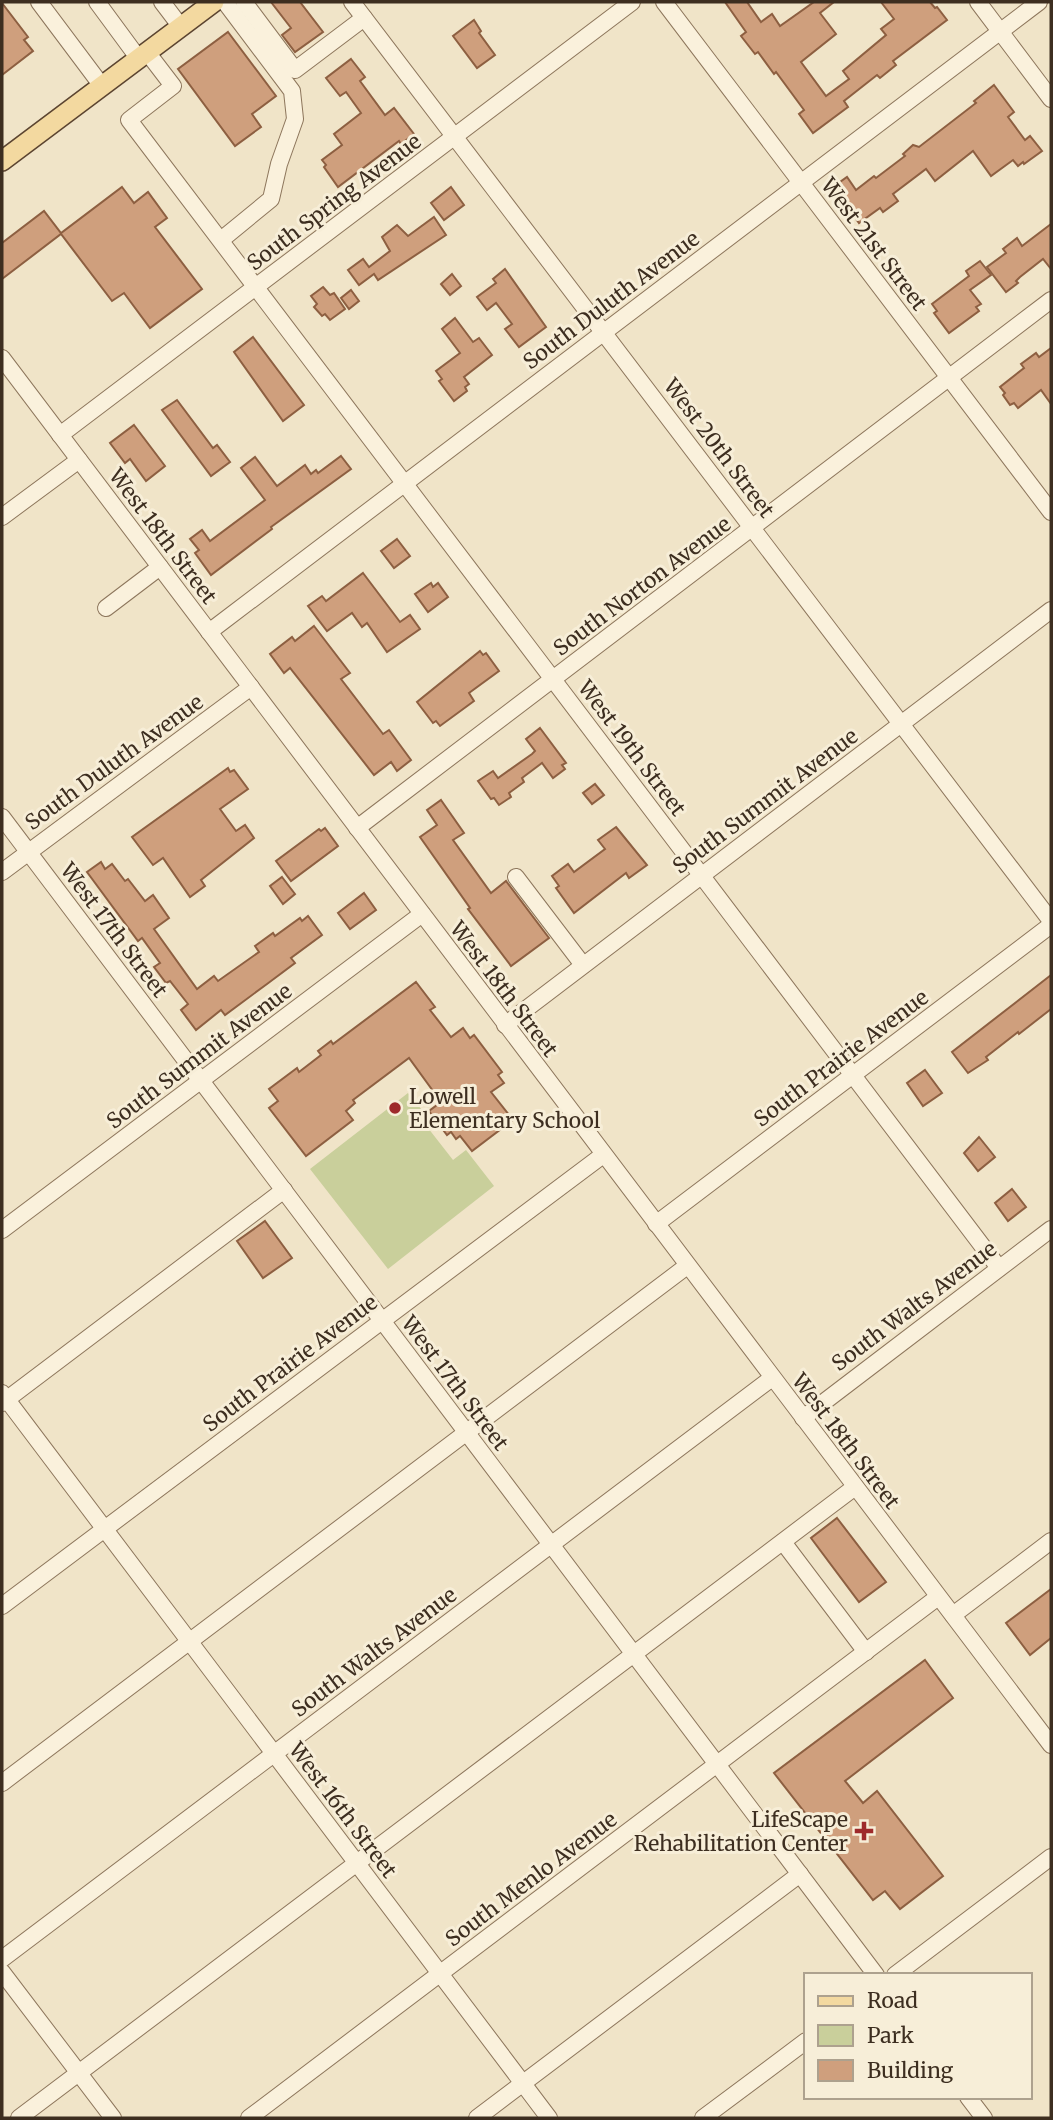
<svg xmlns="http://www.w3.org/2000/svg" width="1053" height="2120" font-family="Merriweather,serif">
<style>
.green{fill:#c9cf9b}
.building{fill:#cf9f7d;stroke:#8d5f41;stroke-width:2}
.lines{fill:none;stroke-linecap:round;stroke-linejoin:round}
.minor-casing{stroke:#8d765c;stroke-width:18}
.major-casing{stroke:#5b4430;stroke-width:22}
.minor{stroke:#faf1dc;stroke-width:16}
.major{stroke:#f3d9a0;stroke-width:19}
.poi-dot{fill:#9e2a2b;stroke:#f7eed8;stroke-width:2.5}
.labels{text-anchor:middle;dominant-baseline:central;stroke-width:6;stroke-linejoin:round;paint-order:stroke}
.street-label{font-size:21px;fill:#3d2e20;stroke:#f7eed8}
.poi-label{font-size:21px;fill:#3d2e20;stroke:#f7eed8;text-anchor:start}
</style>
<rect width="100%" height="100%" fill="#f0e4c8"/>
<polygon class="green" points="408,1093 426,1115 421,1119 453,1160 466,1150 494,1186 388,1269 310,1169"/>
<g class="building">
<polygon points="271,2 300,2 323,32 295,52 282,35 291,28"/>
<polygon points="725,2 747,2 761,22 772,14 780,26 814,2 834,2 820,13 836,34 801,62 826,96 849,79 843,71 886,35 881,29 894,19 881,2 930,2 935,8 937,7 947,20 893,61 896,65 880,78 877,75 844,101 848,107 813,133 799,114 804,110 776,72 774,74 758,52 755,54 741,36 746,32"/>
<polygon points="2,3 28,37 24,40 33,51 2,75"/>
<polygon points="474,20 481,31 479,33 495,55 477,68 453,36"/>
<polygon points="228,32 276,96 252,114 261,127 235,146 178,69"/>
<polygon points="351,59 365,77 360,81 385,115 394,108 414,134 401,144 399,141 338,187 324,167 326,165 322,160 342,145 334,134 361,113 346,92 340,96 326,78"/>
<polygon points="994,85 1014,112 1008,117 1025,140 1030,136 1042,151 1024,164 1023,162 1018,166 1013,160 991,176 973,151 935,181 926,169 893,194 898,201 883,212 880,208 859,223 833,187 847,177 856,190 874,176 876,178 905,156 903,154 913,145 919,147 976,103 974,101"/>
<polygon points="122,187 134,203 148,192 167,218 155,227 202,289 150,328 124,293 112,301 61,234 2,279 2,243 44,211 61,233"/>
<polygon points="451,187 464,205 444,220 431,203"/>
<polygon points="434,217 446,235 378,280 374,274 359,285 348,270 363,259 369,267 390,251 382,237 397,225 408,236"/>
<polygon points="1051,224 1051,269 1043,259 1020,277 1016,281 1018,283 1006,292 987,267 1006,253 1003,249 1017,238 1022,246"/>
<polygon points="980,261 991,275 970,290 981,304 976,307 979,311 949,333 934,313 937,311 932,304 969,276 966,271"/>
<polygon points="505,269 546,327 519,347 505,329 512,324 496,303 487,310 477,297 496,283 493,279"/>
<polygon points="452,274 461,286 450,295 441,284"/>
<polygon points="323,287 330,295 334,293 345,309 330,320 325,314 322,316 314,307 317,304 311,296"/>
<polygon points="351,290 359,301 349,309 341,298"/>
<polygon points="455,318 473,342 479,338 492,355 464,377 469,384 465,387 467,391 454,401 439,381 442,379 436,371 460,353 442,329"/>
<polygon points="253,337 304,405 283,421 234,352"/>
<polygon points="1051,348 1051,404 1041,390 1018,408 1014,403 1010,405 1003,395 1005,393 1000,387 1024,368 1021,364 1036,353 1039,357"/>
<polygon points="177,400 213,448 217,445 230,462 211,476 162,410"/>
<polygon points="134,425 165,466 146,481 130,459 125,463 110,443"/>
<polygon points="341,456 351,469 271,527 272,529 211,575 195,553 199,550 190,539 202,530 210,541 265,500 241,468 255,457 277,486 305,465 311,474 316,470 318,473"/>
<polygon points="397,539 410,556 394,568 381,551"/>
<polygon points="363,573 400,622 410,615 420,629 387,652 367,623 362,627 352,613 327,631 308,606 322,596 326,601"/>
<polygon points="431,583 433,587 438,583 448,597 428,612 415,594"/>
<polygon points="314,626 350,673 341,679 383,734 389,730 411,760 397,771 391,762 374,775 290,668 284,673 270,654 292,637 295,641"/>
<polygon points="480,651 483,655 486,653 499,671 469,693 474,701 440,726 436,721 433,723 417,702"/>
<polygon points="540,728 566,763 562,765 565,769 553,778 542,763 522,778 524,782 509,793 511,797 499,805 494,798 491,799 478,781 493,771 498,778 532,754 535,751 526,739"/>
<polygon points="228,768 230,772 234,770 248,789 220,809 236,831 245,825 254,838 201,880 205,886 190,897 163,858 153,865 132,837"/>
<polygon points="595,784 604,795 592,804 583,793"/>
<polygon points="441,800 464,833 453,840 491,893 506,881 549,938 511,966 468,909 470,908 420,837 437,825 427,810"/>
<polygon points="616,827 647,865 629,878 626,873 574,913 556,888 559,886 552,876 568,864 574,872 605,849 598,840"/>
<polygon points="325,828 338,846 291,881 276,861 319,829 321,831"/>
<polygon points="101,862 105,869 112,864 125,881 128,879 145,901 153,895 169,918 154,929 197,989 214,976 218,981 259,952 255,946 273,933 275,936 300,918 302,921 308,916 322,935 291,958 295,963 267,984 225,1015 221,1010 196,1030 181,1010 188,1004 170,981 166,983 154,967 160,963 142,938 138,941 87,872"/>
<polygon points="282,877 295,894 283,904 270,886"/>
<polygon points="364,893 376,910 350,929 338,913"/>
<polygon points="1051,975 1051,1009 1019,1034 1018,1032 986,1057 988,1060 968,1073 952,1052"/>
<polygon points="416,982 435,1007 430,1010 451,1037 463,1028 470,1038 474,1035 502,1072 498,1075 504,1083 491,1092 513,1120 472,1151 460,1136 456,1139 451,1132 447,1135 429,1111 441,1102 409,1058 353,1100 355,1103 346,1111 353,1120 306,1156 269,1108 278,1101 269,1089 297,1068 299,1072 321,1055 318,1051 331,1041 333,1044"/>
<polygon points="925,1070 942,1093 923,1106 907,1083"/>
<polygon points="979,1137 995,1157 978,1171 964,1153"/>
<polygon points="1012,1189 1026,1207 1008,1221 995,1203"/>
<polygon points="265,1221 292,1258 263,1278 237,1241"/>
<polygon points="837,1518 886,1582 859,1602 811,1538"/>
<polygon points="1051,1589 1051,1638 1030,1655 1006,1623"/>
<polygon points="925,1660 953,1698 845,1781 863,1803 877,1791 943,1876 900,1909 885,1891 873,1900 774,1773"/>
</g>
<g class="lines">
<g class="minor-casing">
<g id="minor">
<polyline points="39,2 102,86"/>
<polyline points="97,2 139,59"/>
<polyline points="162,2 181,27"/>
<polyline points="244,2 295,70 364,18"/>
<polyline points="352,2 1051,921"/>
<polyline points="664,2 1051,512"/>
<polyline points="978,2 1051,99"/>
<polyline points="147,52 173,86 129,120 999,1268"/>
<polyline points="221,240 271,199 279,164 295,119 292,91 225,2"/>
<polyline points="2,358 1051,1745"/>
<polyline points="60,435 632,2"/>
<polyline points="2,517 79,460"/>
<polyline points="106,608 160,567"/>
<polyline points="209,632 1039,2"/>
<polyline points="2,817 876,1975"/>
<polyline points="357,828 1051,300"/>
<polyline points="2,872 251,687"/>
<polyline points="516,877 583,965"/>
<polyline points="505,1025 1051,610"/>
<polyline points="656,1224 1051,925"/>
<polyline points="2,1230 422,914"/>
<polyline points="2,1393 549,2118"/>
<polyline points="2,1403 284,1190"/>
<polyline points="803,1418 1051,1229"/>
<polyline points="783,1542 866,1652"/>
<polyline points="2,1606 603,1155"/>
<polyline points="953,1615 1051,1541"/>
<polyline points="2,1783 687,1266"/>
<polyline points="2,1959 772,1378"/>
<polyline points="2,1972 113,2118"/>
<polyline points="895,1975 1051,1857"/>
<polyline points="968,2097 984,2118"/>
<polyline points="19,2118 855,1487"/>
<polyline points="249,2118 938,1597"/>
<polyline points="477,2118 800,1874"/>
<polyline points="703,2118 806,2041"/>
</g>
</g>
<g class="major-casing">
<polyline id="major" points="2,161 214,2"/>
</g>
<use href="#minor" class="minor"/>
<use href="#major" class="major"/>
</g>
<g class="poi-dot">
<circle cx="395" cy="1108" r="7"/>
<path d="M860.5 1820.5h7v7h7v7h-7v7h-7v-7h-7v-7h7z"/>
</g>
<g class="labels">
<g class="street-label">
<text transform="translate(334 202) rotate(-37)">South Spring Avenue</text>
<text transform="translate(874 244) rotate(53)">West 21st Street</text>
<text transform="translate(611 300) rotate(-37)">South Duluth Avenue</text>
<text transform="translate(719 448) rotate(53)">West 20th Street</text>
<text transform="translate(163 536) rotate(53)">West 18th Street</text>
<text transform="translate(642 586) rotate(-37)">South Norton Avenue</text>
<text transform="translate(632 748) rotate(53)">West 19th Street</text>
<text transform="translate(114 762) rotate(-36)">South Duluth Avenue</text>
<text transform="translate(765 801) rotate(-37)">South Summit Avenue</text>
<text transform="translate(114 930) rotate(53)">West 17th Street</text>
<text transform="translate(504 989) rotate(53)">West 18th Street</text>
<text transform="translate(199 1056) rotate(-37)">South Summit Avenue</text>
<text transform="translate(841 1058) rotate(-37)">South Prairie Avenue</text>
<text transform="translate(914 1306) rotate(-37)">South Walts Avenue</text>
<text transform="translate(290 1363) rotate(-37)">South Prairie Avenue</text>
<text transform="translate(455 1383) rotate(53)">West 17th Street</text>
<text transform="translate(846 1441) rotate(53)">West 18th Street</text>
<text transform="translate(374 1652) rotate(-37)">South Walts Avenue</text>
<text transform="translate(343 1810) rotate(53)">West 16th Street</text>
<text transform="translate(531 1879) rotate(-37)">South Menlo Avenue</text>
</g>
<g class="poi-label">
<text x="409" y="1096">Lowell<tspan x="409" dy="24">Elementary School</tspan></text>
<text x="848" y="1819" text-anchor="end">LifeScape<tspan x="848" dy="24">Rehabilitation Center</tspan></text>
</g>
</g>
<rect width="1053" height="2120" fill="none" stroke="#3d2e20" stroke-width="7"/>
<rect x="804" y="1973" width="228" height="126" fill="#f7eed8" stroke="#ada18e" stroke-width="2"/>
<rect x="818" y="1996" width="35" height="10" fill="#f3d9a0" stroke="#ada18e" stroke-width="2"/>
<text x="867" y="2008" font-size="21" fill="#3d2e20">Road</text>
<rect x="818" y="2025" width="35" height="21" fill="#c9cf9b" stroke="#ada18e" stroke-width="2"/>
<text x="867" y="2043" font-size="21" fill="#3d2e20">Park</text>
<rect x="818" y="2060" width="35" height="21" fill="#cf9f7d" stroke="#ada18e" stroke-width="2"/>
<text x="867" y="2078" font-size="21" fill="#3d2e20">Building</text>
</svg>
